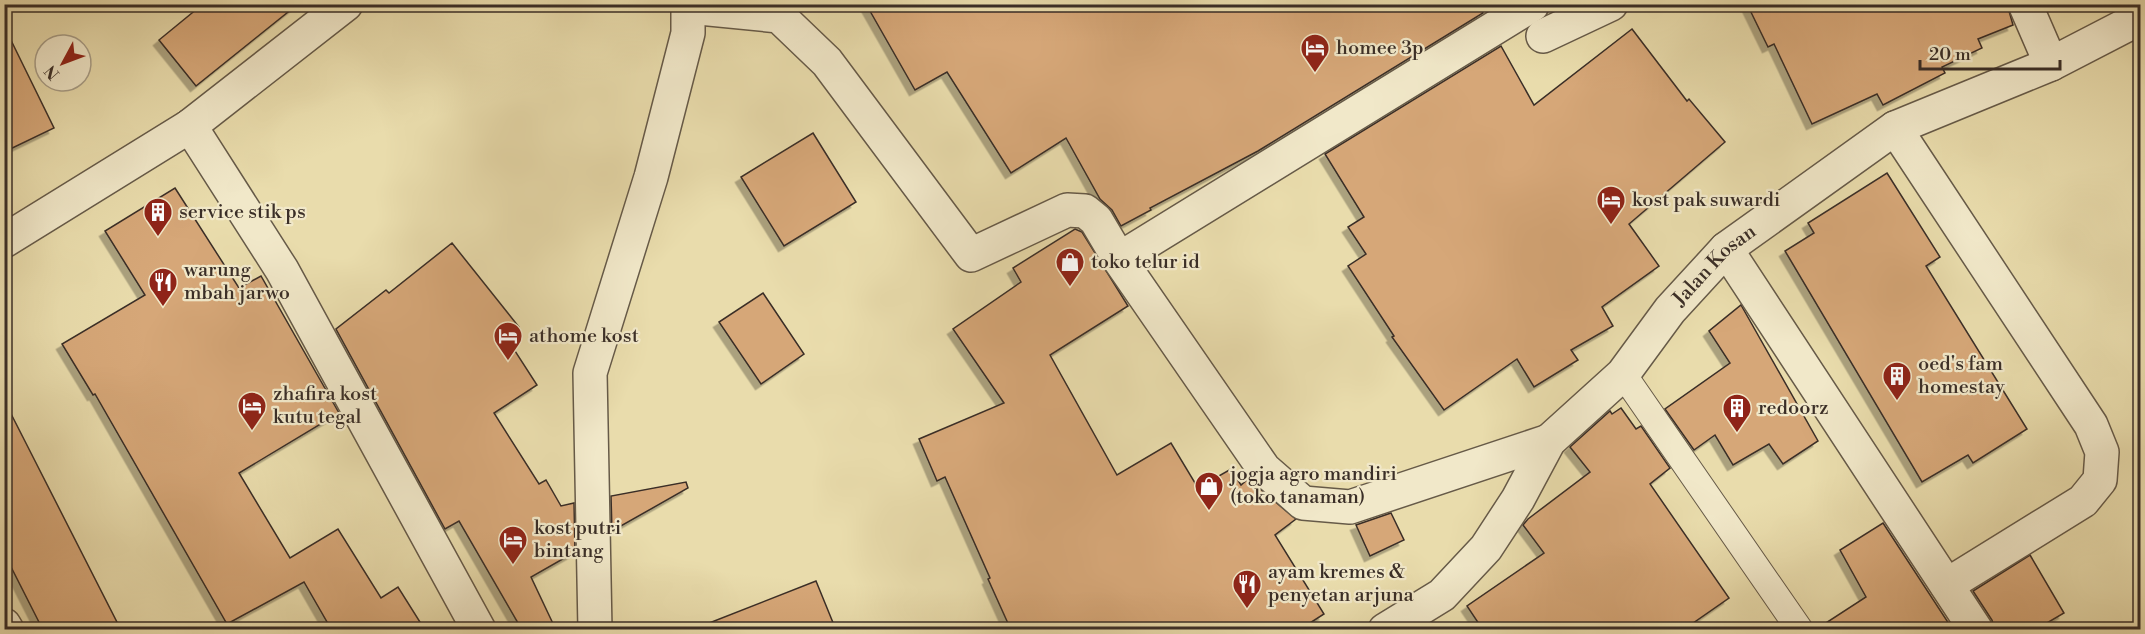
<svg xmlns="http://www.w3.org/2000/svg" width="2145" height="634" font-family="'Libre Bodoni',serif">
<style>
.building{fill:#d6a778;stroke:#3a2e27;stroke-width:1.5;filter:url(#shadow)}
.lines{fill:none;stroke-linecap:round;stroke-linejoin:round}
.lane-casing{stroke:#665a48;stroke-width:28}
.street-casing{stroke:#665a48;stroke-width:36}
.lane{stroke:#f1e8c9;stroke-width:26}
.street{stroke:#f1e8c9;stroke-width:33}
.labels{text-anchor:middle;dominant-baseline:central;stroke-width:4.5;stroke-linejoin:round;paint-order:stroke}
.poi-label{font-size:20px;fill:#3a2e27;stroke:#f1e8c9;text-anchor:start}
.street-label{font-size:20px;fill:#3a2e27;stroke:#f1e8c9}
</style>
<defs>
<filter id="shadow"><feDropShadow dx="-5.5" dy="5.5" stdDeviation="0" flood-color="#0004"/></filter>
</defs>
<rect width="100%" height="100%" fill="#e9dcac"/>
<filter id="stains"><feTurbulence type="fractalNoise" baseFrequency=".00333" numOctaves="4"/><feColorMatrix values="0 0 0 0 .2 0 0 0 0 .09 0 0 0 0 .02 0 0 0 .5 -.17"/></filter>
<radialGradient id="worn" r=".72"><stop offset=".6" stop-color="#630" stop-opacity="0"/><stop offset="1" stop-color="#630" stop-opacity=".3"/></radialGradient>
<g class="building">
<polygon points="203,4 298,4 196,86 159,40"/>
<polygon points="866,4 1478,4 1483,13 1258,151 1150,208 1151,210 1121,226 1112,210 1100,199 1066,138 1011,173 947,72 915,90"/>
<polygon points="1747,4 2007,4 2013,25 1978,39 1982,48 1942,67 1945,73 1883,105 1877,94 1812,124 1774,44 1768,47"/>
<polygon points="4,26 54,128 4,152"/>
<polygon points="1632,29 1687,101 1689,99 1725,142 1629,224 1659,266 1602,307 1613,326 1571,350 1578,360 1534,387 1517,359 1444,410 1392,337 1394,336 1348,266 1366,254 1348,227 1364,217 1325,154 1501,46 1534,105"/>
<polygon points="813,133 856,202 784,246 741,177"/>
<polygon points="1887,173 1940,257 1926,266 2027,429 1973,463 1968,455 1922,482 1785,251 1814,233 1808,223"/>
<polygon points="175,188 239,288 261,276 339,413 239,473 290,558 338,529 381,598 398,587 425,630 330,630 331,629 304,582 227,624 95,394 93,395 62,344 145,295 105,231"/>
<polygon points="1075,229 1082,232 1128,306 1050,355 1117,475 1171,443 1198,488 1231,469 1241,485 1248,479 1296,519 1275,535 1324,614 1299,630 1011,630 988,579 990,578 945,477 937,481 919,439 1004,403 953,329 1021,282 1013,268"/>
<polygon points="452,243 519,327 506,337 537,385 494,413 539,484 546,480 561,506 574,503 575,552 531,577 556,630 522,630 459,521 445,529 336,329 386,290 389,293"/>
<polygon points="763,293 804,354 761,384 719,322"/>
<polygon points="1741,305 1818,441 1783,464 1769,444 1733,465 1715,435 1694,450 1665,409 1730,363 1709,331"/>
<polygon points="4,400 121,630 43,630 4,553"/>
<polygon points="1621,408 1636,429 1641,426 1670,468 1650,484 1729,598 1683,630 1483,630 1467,606 1544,553 1523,525 1528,519 1590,472 1570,447 1610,411 1612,414"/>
<polygon points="686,482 688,488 612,531 611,496"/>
<polygon points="1391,513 1404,540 1370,556 1356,525"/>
<polygon points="1883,523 1953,630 1815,630 1866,597 1840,550"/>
<polygon points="2030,555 2064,613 2035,630 1995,630 1992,620 1973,591"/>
<polygon points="816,581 836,630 700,630 699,627"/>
</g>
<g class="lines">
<g class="lane-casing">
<polyline id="lane" points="1623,374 1800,630"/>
</g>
<g class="street-casing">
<g id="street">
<polyline points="2025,4 2051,64"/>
<polyline points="689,7 779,16 827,62 971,255 1067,210 1085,211 1096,220 1119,259 1264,469 1303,503 1350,507 1549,441"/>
<polyline points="1543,36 1611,4"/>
<polyline points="190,126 282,270 479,630"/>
<polyline points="1895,128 2091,425 2102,452 2100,480 2083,501 1947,585"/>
<polyline points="4,241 190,126 346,4"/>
<polyline points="1726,249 1976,630"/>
<polyline points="1119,259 1532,5"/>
<polyline points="4,625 7,630"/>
<polyline points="595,630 590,373 651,177 688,33 688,4"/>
<path id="s1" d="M1385 630 1442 595 1486 548 1518 499 1549 441 1623 374 1670 310 1726 249 1895 128 2051 64 2140 18"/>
</g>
</g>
<use href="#lane" class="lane"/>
<use href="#street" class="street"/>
</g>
<defs>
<g id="hotel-pin" transform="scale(1.5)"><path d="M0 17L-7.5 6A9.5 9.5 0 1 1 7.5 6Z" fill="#8f2418" stroke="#f1e8c9"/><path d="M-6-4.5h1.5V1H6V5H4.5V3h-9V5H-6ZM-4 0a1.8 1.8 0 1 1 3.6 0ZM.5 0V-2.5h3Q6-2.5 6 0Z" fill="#fff"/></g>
<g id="building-pin" transform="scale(1.5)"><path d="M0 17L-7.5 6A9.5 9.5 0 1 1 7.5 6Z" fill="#8f2418" stroke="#f1e8c9"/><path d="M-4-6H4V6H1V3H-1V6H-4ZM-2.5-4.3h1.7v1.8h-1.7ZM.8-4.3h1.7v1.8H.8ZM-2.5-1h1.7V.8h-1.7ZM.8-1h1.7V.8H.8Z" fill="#fff"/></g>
<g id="shop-pin" transform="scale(1.5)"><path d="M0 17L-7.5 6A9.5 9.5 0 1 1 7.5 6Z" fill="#8f2418" stroke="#f1e8c9"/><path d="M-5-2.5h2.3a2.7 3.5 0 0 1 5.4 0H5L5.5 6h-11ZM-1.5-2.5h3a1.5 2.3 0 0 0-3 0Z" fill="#fff"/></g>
<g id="restaurant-pin" transform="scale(1.5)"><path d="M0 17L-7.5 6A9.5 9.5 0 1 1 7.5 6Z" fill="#8f2418" stroke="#f1e8c9"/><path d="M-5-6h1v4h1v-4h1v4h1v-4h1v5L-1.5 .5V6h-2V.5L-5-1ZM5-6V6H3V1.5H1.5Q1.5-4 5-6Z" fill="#fff"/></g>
</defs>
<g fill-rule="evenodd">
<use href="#hotel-pin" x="1315" y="48"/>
<use href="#hotel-pin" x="1611" y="200"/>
<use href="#building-pin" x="158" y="212"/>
<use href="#shop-pin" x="1070" y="262"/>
<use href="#restaurant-pin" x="163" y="282"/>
<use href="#hotel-pin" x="508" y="336"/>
<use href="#building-pin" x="1897" y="376"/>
<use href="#hotel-pin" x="252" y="406"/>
<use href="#building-pin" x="1737" y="408"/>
<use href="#shop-pin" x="1209" y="486"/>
<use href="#hotel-pin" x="513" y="540"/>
<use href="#restaurant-pin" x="1247" y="584"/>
</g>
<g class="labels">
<g class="poi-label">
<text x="1336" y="48">homee 3p</text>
<text x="1632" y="200">kost pak suwardi</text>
<text x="179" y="212">service stik ps</text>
<text x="1091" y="262">toko telur id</text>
<text x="184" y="270">warung<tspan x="184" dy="23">mbah jarwo</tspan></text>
<text x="529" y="336">athome kost</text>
<text x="1918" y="364">oed's fam<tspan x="1918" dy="23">homestay</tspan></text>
<text x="273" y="394">zhafira kost<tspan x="273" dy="23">kutu tegal</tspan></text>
<text x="1758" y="408">redoorz</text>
<text x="1230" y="474">jogja agro mandiri<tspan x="1230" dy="23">(toko tanaman)</tspan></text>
<text x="534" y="528">kost putri<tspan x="534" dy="23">bintang</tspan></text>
<text x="1268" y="572">ayam kremes &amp;<tspan x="1268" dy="23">penyetan arjuna</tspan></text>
</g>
<g class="street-label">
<text stroke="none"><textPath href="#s1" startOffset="498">Jalan Kosan</textPath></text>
</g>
</g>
<rect width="2145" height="634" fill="none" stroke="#e9dcac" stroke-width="24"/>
<rect x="6" y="6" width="2133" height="622" fill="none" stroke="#3a2e27" stroke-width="3"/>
<rect x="12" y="12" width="2121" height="610" fill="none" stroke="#3a2e27" stroke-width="1.5"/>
<g transform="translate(63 63) rotate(229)"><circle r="28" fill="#f1e8c9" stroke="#a89e88" stroke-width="1.5"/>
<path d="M0-4.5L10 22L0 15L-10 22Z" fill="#8f2418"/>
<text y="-9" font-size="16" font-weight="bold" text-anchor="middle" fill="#3a2e27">N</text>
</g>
<path d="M1920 60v9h140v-9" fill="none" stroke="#3a2e27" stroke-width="3"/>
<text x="1929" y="60" font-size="18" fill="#3a2e27" stroke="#f1e8c9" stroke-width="4.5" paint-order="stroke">20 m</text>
<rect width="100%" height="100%" filter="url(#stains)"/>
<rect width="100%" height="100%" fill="url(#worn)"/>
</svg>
